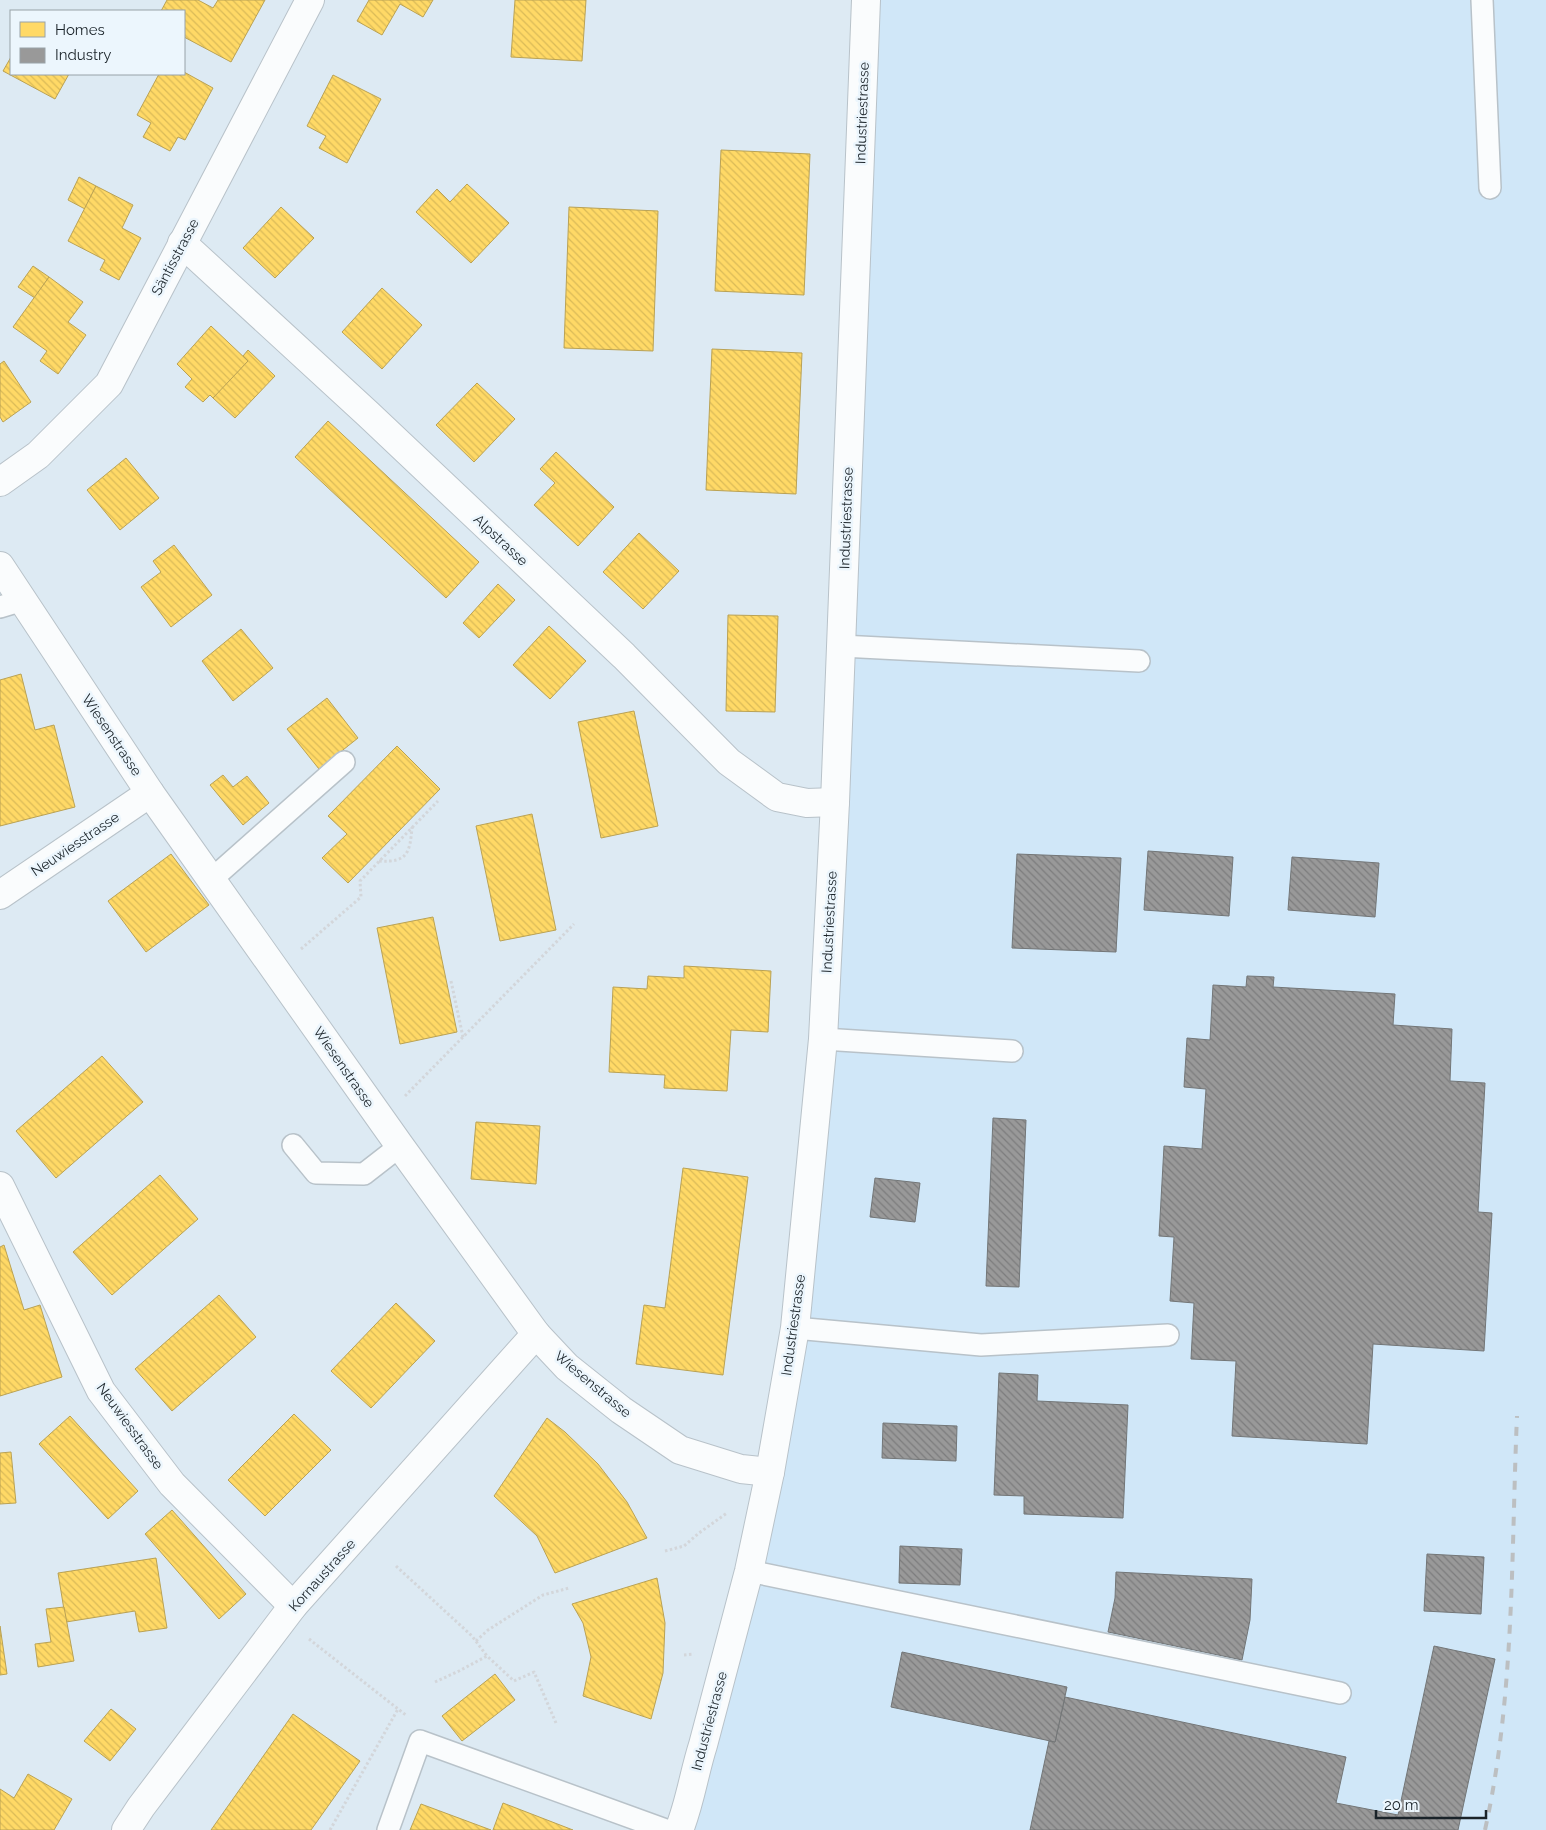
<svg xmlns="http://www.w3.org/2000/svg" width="1546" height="1830" font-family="Raleway,sans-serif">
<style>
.built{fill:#d0e7f8}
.homes{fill:url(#homes-back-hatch);stroke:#baa254}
.industry{fill:url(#industry-back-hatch);stroke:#737677}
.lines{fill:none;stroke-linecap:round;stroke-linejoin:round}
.lane-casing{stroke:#b8c2c9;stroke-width:24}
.street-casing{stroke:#b8c2c9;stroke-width:30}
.path{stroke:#d3d6da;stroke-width:3;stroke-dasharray:2.5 2.5;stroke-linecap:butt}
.lane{stroke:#fafcfd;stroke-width:21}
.street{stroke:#fafcfd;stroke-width:28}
.rail{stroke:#bcbfc1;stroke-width:4;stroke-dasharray:9 9;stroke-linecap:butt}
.labels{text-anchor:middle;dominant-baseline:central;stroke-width:5;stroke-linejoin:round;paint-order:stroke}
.street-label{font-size:14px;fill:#1a2329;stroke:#ecf6fd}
</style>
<defs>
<pattern id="homes-back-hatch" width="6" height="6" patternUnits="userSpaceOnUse" patternTransform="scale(1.25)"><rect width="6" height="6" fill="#ffd966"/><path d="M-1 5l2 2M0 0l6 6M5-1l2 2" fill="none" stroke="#daba58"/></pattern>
<pattern id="industry-back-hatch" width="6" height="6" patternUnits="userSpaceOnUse" patternTransform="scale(1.25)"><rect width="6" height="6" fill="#999"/><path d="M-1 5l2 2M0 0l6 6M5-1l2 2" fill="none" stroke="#7c7c7d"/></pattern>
</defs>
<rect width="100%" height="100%" fill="#ddeaf3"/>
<polygon class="built" points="866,0 1546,0 1546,1830 679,1830 770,1472 823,1039"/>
<g class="homes">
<polygon points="167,0 198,0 213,8 218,0 265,0 231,62 184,37 184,11 161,11"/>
<polygon points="369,0 433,0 423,17 400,4 382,35 357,21"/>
<polygon points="515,0 586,0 582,61 511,57"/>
<polygon points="11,57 11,74 69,74 55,99 3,71"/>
<polygon points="184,72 213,88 185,140 178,137 170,151 143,137 151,123 137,115 159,74 184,74"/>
<polygon points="333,75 381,99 347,163 319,148 326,136 307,126"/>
<polygon points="721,150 810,154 804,295 715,291"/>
<polygon points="79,177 96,186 85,209 68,200"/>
<polygon points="467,184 509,223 471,263 416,212 437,189 450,202"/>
<polygon points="96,186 133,205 122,228 141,238 119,280 100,270 105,260 68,241"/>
<polygon points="281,207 314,238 275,278 243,248"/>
<polygon points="569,207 658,211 653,351 564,348"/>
<polygon points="33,266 49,277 35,298 18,287"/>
<polygon points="49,277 83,302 68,322 86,335 58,374 40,361 47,351 13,327"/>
<polygon points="382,288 422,325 382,369 342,332"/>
<polygon points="211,326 248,361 214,399 210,395 203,402 185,387 192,379 177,364"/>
<polygon points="712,349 802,353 796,494 706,490"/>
<polygon points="248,350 275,376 235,418 213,398 248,361 243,356"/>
<polygon points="4,361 31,402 3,422 0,417 0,364"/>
<polygon points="477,383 515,419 474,462 436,425"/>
<polygon points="328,421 479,562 446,598 295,457"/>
<polygon points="556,452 614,507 578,546 534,505 555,483 540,469"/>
<polygon points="126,458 159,498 120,530 87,490"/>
<polygon points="639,533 679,571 643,609 603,572"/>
<polygon points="174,545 212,595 171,627 141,587 161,572 153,561"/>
<polygon points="498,584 515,600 479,638 463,623"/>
<polygon points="728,615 778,616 775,712 726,711"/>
<polygon points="549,626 586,661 550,699 513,665"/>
<polygon points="241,629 273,668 233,701 202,661"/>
<polygon points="21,674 35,730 54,725 75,807 0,826 0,680"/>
<polygon points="327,698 358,738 319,769 287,729"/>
<polygon points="634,711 658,826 601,838 578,722"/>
<polygon points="397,746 440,789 348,883 322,858 347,834 328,816"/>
<polygon points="223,775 233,787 247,776 269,803 243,825 210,785"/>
<polygon points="532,814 556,930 500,941 476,826"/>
<polygon points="171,854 209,905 146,952 108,901"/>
<polygon points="433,917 457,1032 400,1044 377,928"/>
<polygon points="684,966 771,971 768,1032 731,1030 727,1091 664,1088 665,1075 609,1072 613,987 647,989 648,976 684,978"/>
<polygon points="102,1056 143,1102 56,1178 16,1131"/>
<polygon points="476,1122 540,1126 536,1184 471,1179"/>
<polygon points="683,1168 748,1177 723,1375 636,1364 644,1305 665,1308"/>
<polygon points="160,1175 198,1219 112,1295 73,1252"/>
<polygon points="4,1245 24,1310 40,1305 62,1377 0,1396 0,1247"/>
<polygon points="219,1295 256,1337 172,1411 135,1369"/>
<polygon points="396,1303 435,1341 371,1408 331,1371"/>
<polygon points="294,1414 331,1450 265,1516 228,1480"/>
<polygon points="70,1416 138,1491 108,1519 39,1444"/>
<polygon points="547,1418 565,1432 598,1464 627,1502 647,1538 555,1573 537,1536 494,1496"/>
<polygon points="11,1452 16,1503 0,1504 0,1453"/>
<polygon points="172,1510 246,1594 219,1619 145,1534"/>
<polygon points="156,1558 167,1628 139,1632 135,1611 66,1622 58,1573"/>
<polygon points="657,1578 665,1623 663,1673 651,1719 583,1696 591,1657 583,1623 572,1604"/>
<polygon points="64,1607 74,1661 38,1667 35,1644 51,1642 46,1609"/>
<polygon points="0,1626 7,1674 0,1675"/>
<polygon points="495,1674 515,1700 462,1741 442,1716"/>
<polygon points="111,1709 136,1729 110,1761 84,1741"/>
<polygon points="293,1714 360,1761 311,1830 211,1830"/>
<polygon points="28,1774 72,1799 54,1830 0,1830 0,1789 14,1798"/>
<polygon points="503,1803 573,1830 493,1830"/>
<polygon points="421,1804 491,1830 410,1830"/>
</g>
<g class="industry">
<polygon points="1148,851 1233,857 1229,916 1144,910"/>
<polygon points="1017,854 1121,858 1116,952 1012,948"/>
<polygon points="1292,857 1379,863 1375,917 1288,910"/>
<polygon points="1247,976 1274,977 1273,987 1395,994 1393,1025 1452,1029 1450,1081 1485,1083 1478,1212 1492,1213 1484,1351 1373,1344 1367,1444 1232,1436 1236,1361 1191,1359 1194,1303 1170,1301 1174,1237 1159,1236 1164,1146 1202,1149 1206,1089 1184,1087 1187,1038 1210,1040 1213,985 1246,987"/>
<polygon points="993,1118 1026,1120 1019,1287 986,1286"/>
<polygon points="875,1178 920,1183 915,1222 870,1217"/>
<polygon points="999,1373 1038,1375 1037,1401 1128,1405 1123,1518 1024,1514 1024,1496 994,1495"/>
<polygon points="883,1423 957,1426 956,1461 882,1458"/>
<polygon points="900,1546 962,1549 960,1585 899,1583"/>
<polygon points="1427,1554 1484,1557 1481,1614 1424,1611"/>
<polygon points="1116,1572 1252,1579 1250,1620 1242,1660 1108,1632 1115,1598"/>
<polygon points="1434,1646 1495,1659 1458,1830 1030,1830 1049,1741 1055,1742 1065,1697 1346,1757 1336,1803 1398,1815"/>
<polygon points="902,1652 1067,1687 1055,1742 891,1707"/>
</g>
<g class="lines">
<g class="lane-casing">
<g id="lane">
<polyline points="1482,0 1490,188"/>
<polyline points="0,607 23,600"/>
<polyline points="841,646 1139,661"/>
<polyline points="212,879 344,762"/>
<polyline points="823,1039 1012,1051"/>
<polyline points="293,1145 316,1173 364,1174 400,1146"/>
<polyline points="795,1328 981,1345 1168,1335"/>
<polyline points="749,1571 1340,1693"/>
<polyline points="388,1830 420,1741 666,1830"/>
</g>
</g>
<g class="street-casing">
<g id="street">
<polyline points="182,243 368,414 624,656 729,762 777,797 807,803 835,802"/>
<polyline points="0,482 38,455 109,384 310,0"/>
<polyline points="0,566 150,793 400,1146 536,1334 567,1367 621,1410 680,1450 741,1469 770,1472"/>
<polyline points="0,895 150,793"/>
<polyline points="0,1186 101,1391 172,1484 293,1606"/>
<polyline points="126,1830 141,1807 293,1606 536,1334"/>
<path d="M679 1830C690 1803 694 1773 703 1745L749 1571 770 1472 795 1328 823 1039 835 802 866 0"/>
</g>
</g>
<g class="path">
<path d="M379 861C408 863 410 852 412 827"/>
<polyline points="301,949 361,897 360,881 438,801"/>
<polyline points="451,981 463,1037"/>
<polyline points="405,1096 574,924"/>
<polyline points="665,1551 684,1546 699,1533 727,1513"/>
<polyline points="396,1566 472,1636 487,1656"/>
<polyline points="309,1639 407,1716"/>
<polyline points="476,1641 488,1630 543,1595 569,1588"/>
<polyline points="684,1655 694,1654"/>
<polyline points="435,1682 459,1671 487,1656 514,1681 534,1672 556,1723"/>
<polyline points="330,1830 398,1709"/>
</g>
<use href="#lane" class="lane"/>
<use href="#street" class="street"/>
<path class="rail" d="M1485 1830C1515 1694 1511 1554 1517 1416"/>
</g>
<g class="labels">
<g class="street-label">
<text transform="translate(862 113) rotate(-88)">Industriestrasse</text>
<text transform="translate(175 257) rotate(-62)">Säntisstrasse</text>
<text transform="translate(846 518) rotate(-88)">Industriestrasse</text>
<text transform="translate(501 540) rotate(43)">Alpstrasse</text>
<text transform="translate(112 735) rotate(56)">Wiesenstrasse</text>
<text transform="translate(75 844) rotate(-34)">Neuwiesstrasse</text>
<text transform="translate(829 922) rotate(-87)">Industriestrasse</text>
<text transform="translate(344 1067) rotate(55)">Wiesenstrasse</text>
<text transform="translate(793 1325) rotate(-82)">Industriestrasse</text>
<text transform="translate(593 1384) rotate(40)">Wiesenstrasse</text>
<text transform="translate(130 1426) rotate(54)">Neuwiesstrasse</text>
<text transform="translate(322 1575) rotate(-48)">Kornaustrasse</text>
<text transform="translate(709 1721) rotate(-75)">Industriestrasse</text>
</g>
</g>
<rect x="10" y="10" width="175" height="65" fill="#ecf6fd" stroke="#98a2a8"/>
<rect x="20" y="22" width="25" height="15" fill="#ffd966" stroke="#98a2a8"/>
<text x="55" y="35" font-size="15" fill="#1a2329">Homes</text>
<rect x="20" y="48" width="25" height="15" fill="#999999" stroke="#98a2a8"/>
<text x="55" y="60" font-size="15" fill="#1a2329">Industry</text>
<path d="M1376 1810v8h110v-8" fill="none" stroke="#1a2329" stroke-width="2.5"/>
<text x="1384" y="1810" font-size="15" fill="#1a2329" stroke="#ecf6fd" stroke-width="4" paint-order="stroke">20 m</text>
</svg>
